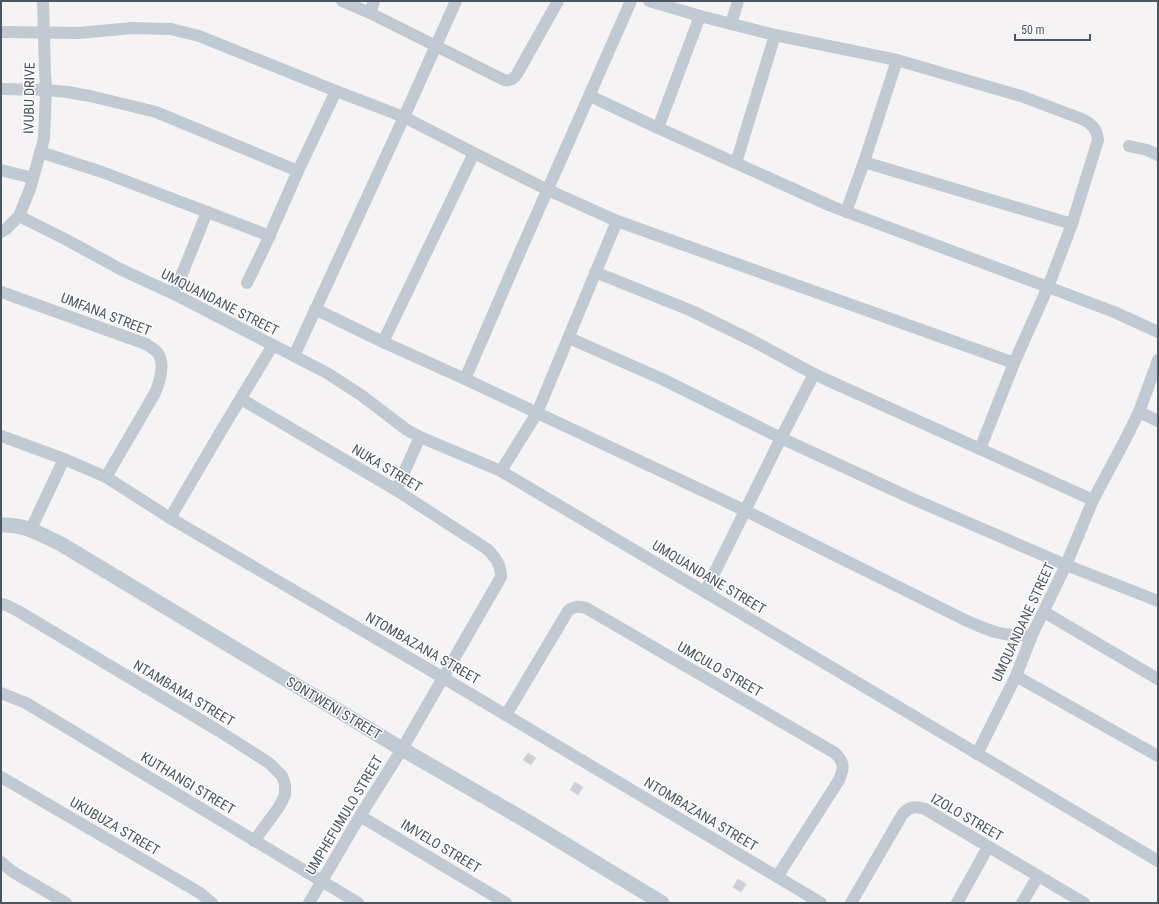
<svg xmlns="http://www.w3.org/2000/svg" width="1159" height="904" font-family="'Roboto Condensed',sans-serif">
<style>
.building{fill:#cdcfd5;stroke:#d7d9de}
.lines{fill:none;stroke-linecap:round;stroke-linejoin:round}
.minor{stroke:#c1cad2;stroke-width:12}
.tertiary{stroke:#c1cad2;stroke-width:15}
.labels{text-anchor:middle;dominant-baseline:central;stroke-width:3;stroke-linejoin:round;paint-order:stroke}
.street-label{font-size:14px;fill:#4a5661;stroke:#fff}
</style>
<rect width="100%" height="100%" fill="#f5f3f3"/>
<g class="building">
<polygon points="528,753 536,758 531,765 523,760"/>
<polygon points="575,782 583,787 578,795 570,790"/>
<polygon points="738,879 746,884 741,892 733,887"/>
</g>
<g class="lines">
<g class="minor">
<path d="M342 1 370 13 504 80C511 81 514 79 517 74L558 1"/>
<path d="M631 1 520 252 465 379 746 511 963 619C990 631 1001 637 1032 635"/>
<polyline points="370,13 374,1"/>
<polyline points="700,16 775,35 897,60 864,162 1072,224"/>
<polyline points="731,24 738,1"/>
<polyline points="1,32 79,33 132,28 171,29 199,36 336,91"/>
<path d="M897 60 1021 96 1082 119C1092 124 1097 129 1098 140L1072 224 1048 287 1014 363 980 449"/>
<polyline points="1,89 46,90 67,92 90,96 156,112 298,171"/>
<polyline points="590,96 658,128 700,16 649,1"/>
<polyline points="658,128 831,206 1048,287 1114,312 1158,332"/>
<polyline points="1129,146 1147,150 1158,155"/>
<polyline points="40,152 102,172 270,236"/>
<polyline points="474,153 548,190 617,221 1014,363"/>
<polyline points="736,163 775,35"/>
<polyline points="1,170 33,178"/>
<polyline points="846,212 864,162"/>
<polyline points="19,216 65,239 122,270 174,294 327,373 361,395 407,430 420,437"/>
<polyline points="1,232 6,229 19,216 30,189 44,139 46,90 45,73 43,1"/>
<polyline points="595,272 692,311 753,341 814,374"/>
<polyline points="247,283 264,248 298,171 336,91 404,117 474,153 383,342 315,309"/>
<path d="M1 292 146 344C149 346 154 349 157 352 166 363 160 381 155 393L106 477"/>
<polyline points="174,294 207,212"/>
<polyline points="569,338 662,379 781,438 913,499 1066,565 1158,601"/>
<polyline points="383,342 465,379"/>
<polyline points="294,356 404,117 456,1"/>
<path d="M241 399 396 490 487 549C495 557 501 564 501 577L402 749 360 816 309 903"/>
<polyline points="1139,412 1158,421"/>
<polyline points="1,436 64,459 106,477 170,518 442,677 821,903"/>
<polyline points="501,471 537,413 617,221"/>
<polyline points="396,490 420,437 501,471 1158,861"/>
<polyline points="170,518 221,431 273,345"/>
<polyline points="31,529 64,459"/>
<polyline points="705,592 781,438 814,374 1093,500"/>
<polyline points="1,604 6,605 18,611 219,731 269,763 282,776 285,784 285,795 279,807 254,841"/>
<polyline points="1044,612 1158,679"/>
<polyline points="1016,676 1158,756"/>
<polyline points="1,693 26,703 358,903"/>
<path d="M506 715 568 611C574 606 578 606 586 608L835 753C845 763 844 768 839 780L777 877"/>
<polyline points="977,754 1016,676 1032,635 1066,565 1093,500 1124,442 1139,412 1158,360"/>
<polyline points="1,777 200,893 212,903"/>
<polyline points="360,816 506,903"/>
<polyline points="1,862 13,872 66,903"/>
<path d="M851 903 902 815C909 806 915 806 925 809L1084 903"/>
<polyline points="957,903 988,847"/>
<polyline points="1022,903 1038,876"/>
</g>
<path class="tertiary" d="M1 525C26 524 39 534 61 544L402 749 530 823 662 903"/>
</g>
<g class="labels">
<g class="street-label">
<text transform="translate(29 98) rotate(-89)">IVUBU DRIVE</text>
<text transform="translate(220 302) rotate(27)">UMQUANDANE STREET</text>
<text transform="translate(106 314) rotate(21)">UMFANA STREET</text>
<text transform="translate(387 468) rotate(31)">NUKA STREET</text>
<text transform="translate(709 577) rotate(31)">UMQUANDANE STREET</text>
<text transform="translate(1023 622) rotate(-65)">UMQUANDANE STREET</text>
<text transform="translate(423 648) rotate(30)">NTOMBAZANA STREET</text>
<text transform="translate(720 669) rotate(30)">UMCULO STREET</text>
<text transform="translate(184 693) rotate(31)">NTAMBAMA STREET</text>
<text transform="translate(334 708) rotate(31)">SONTWENI STREET</text>
<text transform="translate(188 783) rotate(31)">KUTHANGI STREET</text>
<text transform="translate(701 814) rotate(31)">NTOMBAZANA STREET</text>
<text transform="translate(344 815) rotate(-59)">UMPHEFUMULO STREET</text>
<text transform="translate(967 817) rotate(30)">IZOLO STREET</text>
<text transform="translate(115 826) rotate(30)">UKUBUZA STREET</text>
<text transform="translate(441 846) rotate(31)">IMVELO STREET</text>
</g>
</g>
<rect width="1159" height="904" fill="none" stroke="#4a5661" stroke-width="4"/>
<path d="M1015 34v6h75v-6" fill="none" stroke="#4a5661" stroke-width="2"/>
<text x="1021" y="34" font-size="12" fill="#4a5661" stroke="#ffffff" stroke-width="3" paint-order="stroke">50 m</text>
</svg>
